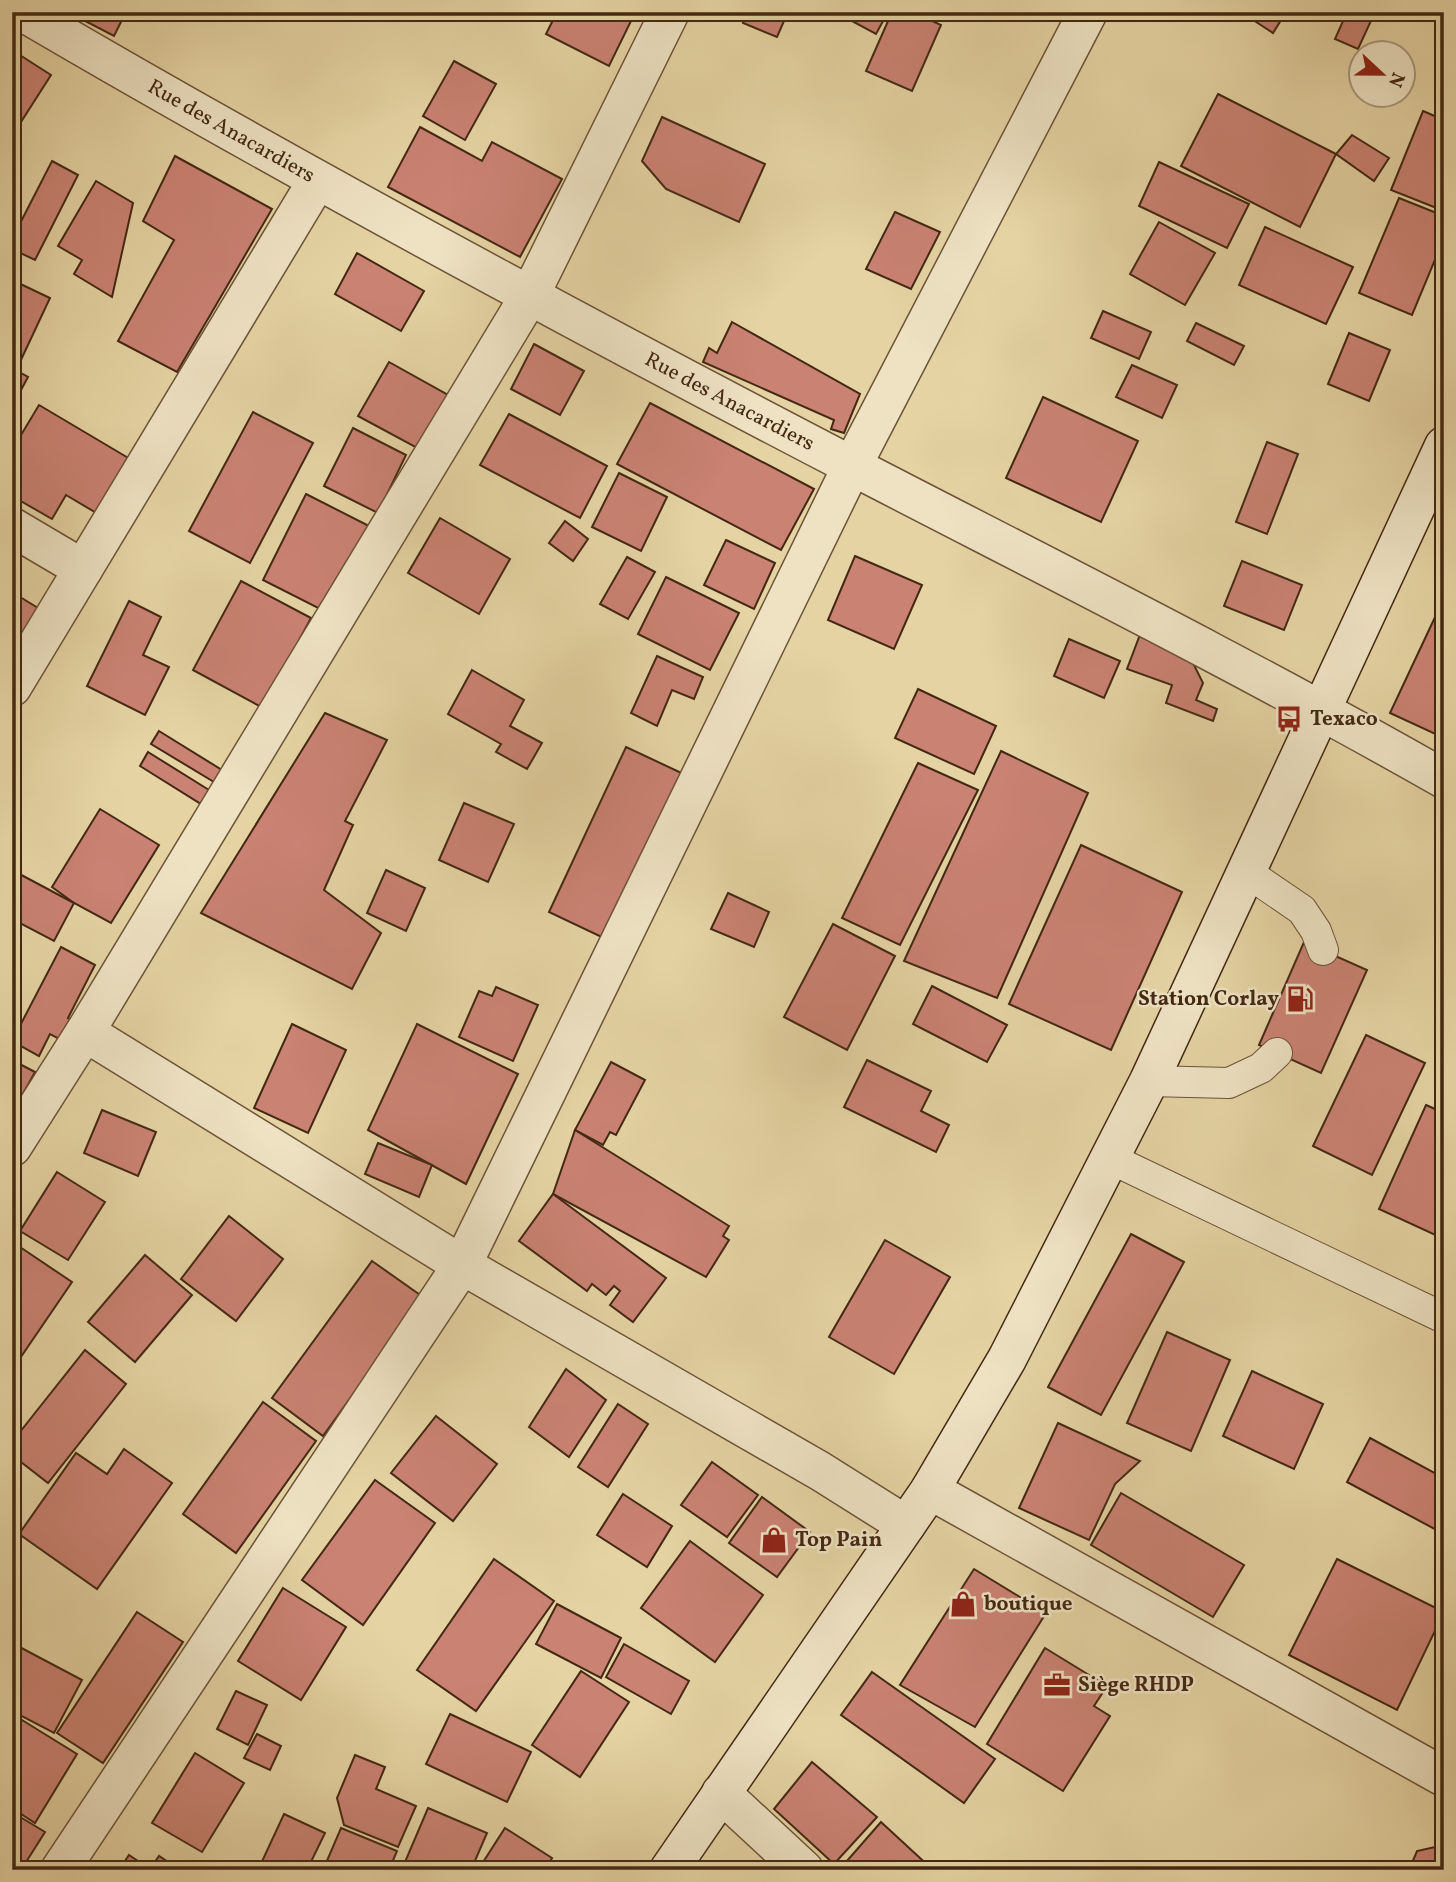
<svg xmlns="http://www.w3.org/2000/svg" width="1456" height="1882" font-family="Vollkorn,serif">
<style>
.building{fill:#ca8273;stroke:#432813;stroke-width:2}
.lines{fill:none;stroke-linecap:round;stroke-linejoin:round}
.lane-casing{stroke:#6c5337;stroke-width:32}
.street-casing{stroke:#6c5337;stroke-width:41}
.secondary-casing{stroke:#432813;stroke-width:41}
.lane{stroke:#eee2c3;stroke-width:30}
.street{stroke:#eee2c3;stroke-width:38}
.secondary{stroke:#eee2c3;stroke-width:38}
.labels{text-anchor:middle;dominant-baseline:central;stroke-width:5;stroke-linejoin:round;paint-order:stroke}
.street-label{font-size:21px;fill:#432813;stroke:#eee2c3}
.poi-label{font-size:21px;font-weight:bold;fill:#432813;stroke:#eee2c3;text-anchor:start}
</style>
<rect width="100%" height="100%" fill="#e5d3a3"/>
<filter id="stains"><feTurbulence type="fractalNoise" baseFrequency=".00286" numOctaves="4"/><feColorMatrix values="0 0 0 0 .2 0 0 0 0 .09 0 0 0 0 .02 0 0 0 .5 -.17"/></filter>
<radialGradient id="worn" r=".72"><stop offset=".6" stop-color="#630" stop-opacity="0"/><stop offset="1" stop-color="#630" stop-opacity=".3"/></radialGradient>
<g class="building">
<polygon points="68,12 126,12 114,36"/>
<polygon points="557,12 619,12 632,19 609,66 546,34"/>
<polygon points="747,12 788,12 777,37 743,23"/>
<polygon points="857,12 888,12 876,34 852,21"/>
<polygon points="892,12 913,12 941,25 912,91 866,71"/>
<polygon points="1241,12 1286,12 1273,33"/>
<polygon points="1347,12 1375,12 1358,49 1335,39"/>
<polygon points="12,50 51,75 12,136"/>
<polygon points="454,61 496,84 465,140 423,116"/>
<polygon points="1218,94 1336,154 1300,227 1181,166"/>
<polygon points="1423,111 1444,120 1444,211 1391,190"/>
<polygon points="662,117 765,164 739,222 666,189 642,161"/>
<polygon points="420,127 482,161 492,142 562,179 520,257 388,187"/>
<polygon points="1352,135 1389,158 1374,181 1336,154"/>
<polygon points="175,156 272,209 177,372 118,341 174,240 143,221"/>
<polygon points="52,161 78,175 35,260 12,249 12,239"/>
<polygon points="1159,162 1249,204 1227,248 1139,206"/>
<polygon points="96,181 133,203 112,297 74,274 82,260 58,246"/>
<polygon points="1399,198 1444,216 1444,238 1412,315 1359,293"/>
<polygon points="895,212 940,232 911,289 866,269"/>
<polygon points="1159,222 1215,253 1185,305 1130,274"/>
<polygon points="1265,227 1353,267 1326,324 1239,285"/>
<polygon points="357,253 424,291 401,331 335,294"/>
<polygon points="12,280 50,298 12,379"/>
<polygon points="1103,311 1151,332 1139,359 1091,338"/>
<polygon points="732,322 860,394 844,433 831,429 834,420 703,362 709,348 717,353"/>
<polygon points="1196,323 1244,346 1234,365 1187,341"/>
<polygon points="1349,333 1390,350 1369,401 1328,384"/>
<polygon points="534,344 584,371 560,415 511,389"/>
<polygon points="389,362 448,395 419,449 358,416"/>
<polygon points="1132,365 1177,385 1162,418 1116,397"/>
<polygon points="12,368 28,377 12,407"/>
<polygon points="1043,397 1138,441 1101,522 1006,478"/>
<polygon points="650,403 814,489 781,550 617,464"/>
<polygon points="39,405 130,459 98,514 66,495 52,519 12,496 12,450"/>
<polygon points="253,412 313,443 250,563 189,531"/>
<polygon points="509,414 607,466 580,518 480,465"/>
<polygon points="353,428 406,455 378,513 324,486"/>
<polygon points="1267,442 1298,454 1267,534 1236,522"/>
<polygon points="619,473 667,497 641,551 592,527"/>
<polygon points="306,494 369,526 326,612 263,580"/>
<polygon points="440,518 510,559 479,614 408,573"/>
<polygon points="565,521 588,539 573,561 549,543"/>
<polygon points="726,540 775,563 754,609 704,585"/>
<polygon points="855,556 922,585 894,649 828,620"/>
<polygon points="627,557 655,572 628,619 600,604"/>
<polygon points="1242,561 1302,585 1284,630 1224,606"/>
<polygon points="666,577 739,613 710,670 638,634"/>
<polygon points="241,581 311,618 263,708 193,670"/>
<polygon points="12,592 38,608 12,651"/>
<polygon points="1444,598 1444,738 1390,713"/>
<polygon points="129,601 161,617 143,655 169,667 145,715 87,686"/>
<polygon points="1141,632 1186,649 1203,683 1196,700 1217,709 1213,721 1166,703 1172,685 1127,669"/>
<polygon points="1069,639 1120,661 1104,698 1054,676"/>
<polygon points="657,656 703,677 694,699 672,690 657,726 631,713"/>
<polygon points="472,670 524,700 510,726 542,743 527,769 496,752 501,744 448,714"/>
<polygon points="918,689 996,726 974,774 895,738"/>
<polygon points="325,713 387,740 345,821 353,825 324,890 381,933 352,989 201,913"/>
<polygon points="159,731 222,770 214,782 151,744"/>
<polygon points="626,747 690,777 612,942 549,912"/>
<polygon points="1001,751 1088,793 997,998 904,961"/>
<polygon points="148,752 209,790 201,804 140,766"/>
<polygon points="918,763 978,790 900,945 842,918"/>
<polygon points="464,803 514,824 488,882 439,860"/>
<polygon points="100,809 159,845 111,923 74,903 52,887"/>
<polygon points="1081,845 1182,892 1111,1050 1009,1004"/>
<polygon points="12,870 74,903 54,941 12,919"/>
<polygon points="386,870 425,888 406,931 367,913"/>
<polygon points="728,893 769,912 754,947 711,929"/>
<polygon points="833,924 895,956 847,1050 784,1017"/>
<polygon points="1304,942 1367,970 1321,1073 1259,1045"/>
<polygon points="61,947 95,965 68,1018 79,1024 69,1044 50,1034 39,1056 12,1041"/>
<polygon points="932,986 1007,1025 987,1062 913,1024"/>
<polygon points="496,987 538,1005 513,1061 459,1037 479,991 492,996"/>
<polygon points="292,1024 346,1050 308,1133 254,1108"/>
<polygon points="417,1024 518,1074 466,1184 368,1130"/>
<polygon points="1366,1035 1425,1063 1372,1175 1313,1146"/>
<polygon points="12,1060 35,1072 12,1114"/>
<polygon points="867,1060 931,1091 921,1111 949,1125 936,1152 844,1107"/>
<polygon points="611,1062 645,1080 616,1135 610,1132 603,1145 575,1130"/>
<polygon points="1426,1105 1444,1113 1444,1239 1379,1209"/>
<polygon points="102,1110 156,1132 138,1176 84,1153"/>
<polygon points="575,1130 729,1226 723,1236 729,1240 706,1277 553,1194"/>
<polygon points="378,1143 432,1165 419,1197 365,1174"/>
<polygon points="57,1172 105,1202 68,1260 20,1231"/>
<polygon points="553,1194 666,1278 633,1322 610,1305 620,1291 614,1286 606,1295 592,1284 587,1291 519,1241"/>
<polygon points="229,1216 283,1259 236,1321 181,1279"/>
<polygon points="1131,1234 1184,1262 1101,1415 1048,1387"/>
<polygon points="885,1240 950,1277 894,1374 829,1337"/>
<polygon points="17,1245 72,1282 12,1370 12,1252"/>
<polygon points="145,1255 192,1295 135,1362 88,1322"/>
<polygon points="372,1261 423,1297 323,1436 272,1398"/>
<polygon points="1167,1332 1230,1360 1191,1451 1127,1423"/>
<polygon points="85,1350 126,1384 48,1483 12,1455 12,1442"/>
<polygon points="566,1369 606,1400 569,1457 529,1427"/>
<polygon points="1252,1371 1323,1404 1294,1469 1223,1436"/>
<polygon points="263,1402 316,1441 236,1553 183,1514"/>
<polygon points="618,1404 648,1424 608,1487 578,1467"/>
<polygon points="436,1416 497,1464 453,1521 391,1473"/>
<polygon points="1058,1423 1140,1461 1115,1484 1089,1540 1019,1508"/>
<polygon points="1370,1438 1444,1478 1444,1534 1347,1482"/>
<polygon points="124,1449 172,1483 97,1589 19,1534 76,1453 107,1474"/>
<polygon points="712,1462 758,1495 727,1537 681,1505"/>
<polygon points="375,1480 435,1523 363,1625 302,1580"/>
<polygon points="1121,1493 1244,1565 1213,1617 1091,1545"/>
<polygon points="623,1494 672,1526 647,1567 597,1535"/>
<polygon points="762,1497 810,1532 777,1577 729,1543"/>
<polygon points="690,1541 763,1595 715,1662 641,1608"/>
<polygon points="494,1559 554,1601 476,1711 417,1670"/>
<polygon points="1337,1559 1444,1612 1397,1710 1289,1655"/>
<polygon points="974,1569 1046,1613 975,1727 900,1685"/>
<polygon points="283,1588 346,1627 301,1700 238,1661"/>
<polygon points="557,1604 621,1638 601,1678 536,1644"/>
<polygon points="137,1612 183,1642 103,1763 57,1733"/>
<polygon points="12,1643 82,1680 54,1733 12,1711"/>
<polygon points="624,1644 689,1681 671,1714 606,1677"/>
<polygon points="1045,1648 1107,1686 1094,1706 1110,1716 1063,1791 987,1744"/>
<polygon points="581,1671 629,1702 580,1777 532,1745"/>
<polygon points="872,1672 995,1759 964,1803 841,1715"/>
<polygon points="236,1691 267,1705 248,1745 217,1729"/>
<polygon points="450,1714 531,1752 507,1802 426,1764"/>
<polygon points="22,1720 77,1754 35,1823 12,1808 12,1737"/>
<polygon points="257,1734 281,1746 270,1770 244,1758"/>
<polygon points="195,1753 244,1783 202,1852 152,1823"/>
<polygon points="355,1755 385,1767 376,1789 416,1806 398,1847 344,1825 337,1798"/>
<polygon points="812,1762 877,1817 834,1864 774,1809"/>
<polygon points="428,1808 487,1833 471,1870 422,1870 405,1862"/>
<polygon points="12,1812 45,1832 21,1870 12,1870"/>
<polygon points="284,1814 325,1833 307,1870 258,1870"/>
<polygon points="881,1822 933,1870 839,1870"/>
<polygon points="341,1828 397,1851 389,1870 323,1870"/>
<polygon points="505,1828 552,1858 545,1870 478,1870"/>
<polygon points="1444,1845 1444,1870 1409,1870 1417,1851"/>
<polygon points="129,1855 150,1869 159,1856 180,1870 119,1870"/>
</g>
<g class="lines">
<g class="lane-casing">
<g id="lane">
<polyline points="1245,871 1302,910 1316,931 1323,950"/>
<polyline points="1149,1081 1229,1083 1261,1068 1277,1053"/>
<polyline points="1109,1158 1444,1318"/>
</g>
</g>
<g class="street-casing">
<g id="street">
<path id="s1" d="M23 12C296 172 575 322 856 468 1053 570 1251 669 1444 779"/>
<polyline points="12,527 83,569"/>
<polyline points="12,687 317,181"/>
<polyline points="85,1032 462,1265 820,1471 906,1525"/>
<polyline points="12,1147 85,1032 530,295 670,12"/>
<polyline points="930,1490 1444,1777"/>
<polyline points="721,1793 804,1870"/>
<polyline points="60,1870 462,1265 852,466 1088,12"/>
</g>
</g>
<g class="secondary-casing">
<polyline id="secondary" points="669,1870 930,1490 1007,1359 1149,1081 1444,446"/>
</g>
<use href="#lane" class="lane"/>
<use href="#street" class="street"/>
<use href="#secondary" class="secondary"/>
</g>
<defs>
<g id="bus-bare" transform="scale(2.1)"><path d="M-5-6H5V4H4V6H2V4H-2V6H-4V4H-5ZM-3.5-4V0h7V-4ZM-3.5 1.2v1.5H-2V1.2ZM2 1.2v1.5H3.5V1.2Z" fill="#8f2418" stroke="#eee2c3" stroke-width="2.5" paint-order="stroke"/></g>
<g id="fuel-bare" transform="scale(2.1)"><path d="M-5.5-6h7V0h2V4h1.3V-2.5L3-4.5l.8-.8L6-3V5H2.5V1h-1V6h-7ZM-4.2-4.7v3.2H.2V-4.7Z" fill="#8f2418" stroke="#eee2c3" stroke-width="2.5" paint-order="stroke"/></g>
<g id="shop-bare" transform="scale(2.1)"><path d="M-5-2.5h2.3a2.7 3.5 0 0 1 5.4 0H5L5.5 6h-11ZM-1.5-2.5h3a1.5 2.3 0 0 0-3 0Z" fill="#8f2418" stroke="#eee2c3" stroke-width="2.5" paint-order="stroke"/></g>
<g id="office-bare" transform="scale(2.1)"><path d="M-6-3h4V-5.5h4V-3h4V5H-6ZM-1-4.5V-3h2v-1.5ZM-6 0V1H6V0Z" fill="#8f2418" stroke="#eee2c3" stroke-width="2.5" paint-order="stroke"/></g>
</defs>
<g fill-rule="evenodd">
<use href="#bus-bare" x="1289" y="719"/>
<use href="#fuel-bare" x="1300" y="999"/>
<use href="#shop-bare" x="774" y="1540"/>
<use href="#shop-bare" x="963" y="1604"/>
<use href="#office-bare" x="1057" y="1685"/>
</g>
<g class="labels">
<g class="street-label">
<text stroke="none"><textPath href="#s1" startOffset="240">Rue des Anacardiers</textPath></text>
<text stroke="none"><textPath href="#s1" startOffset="807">Rue des Anacardiers</textPath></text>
</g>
<g class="poi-label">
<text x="1310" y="719">Texaco</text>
<text x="1279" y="999" text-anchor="end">Station Corlay</text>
<text x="795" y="1540">Top Pain</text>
<text x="984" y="1604">boutique</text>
<text x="1078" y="1685">Siège RHDP</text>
</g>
</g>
<rect width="1456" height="1882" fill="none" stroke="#e5d3a3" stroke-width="42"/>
<rect x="14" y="14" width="1428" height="1854" fill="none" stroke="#432813" stroke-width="3.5"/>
<rect x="21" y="21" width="1414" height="1840" fill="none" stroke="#432813" stroke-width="2"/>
<g transform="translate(1382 74) rotate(112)"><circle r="33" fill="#eee2c3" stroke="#aa987d" stroke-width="2"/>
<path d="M0-5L12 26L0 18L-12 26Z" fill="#8f2418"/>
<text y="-10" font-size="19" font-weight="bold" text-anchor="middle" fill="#432813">N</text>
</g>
<rect width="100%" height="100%" filter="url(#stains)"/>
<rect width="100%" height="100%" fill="url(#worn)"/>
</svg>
